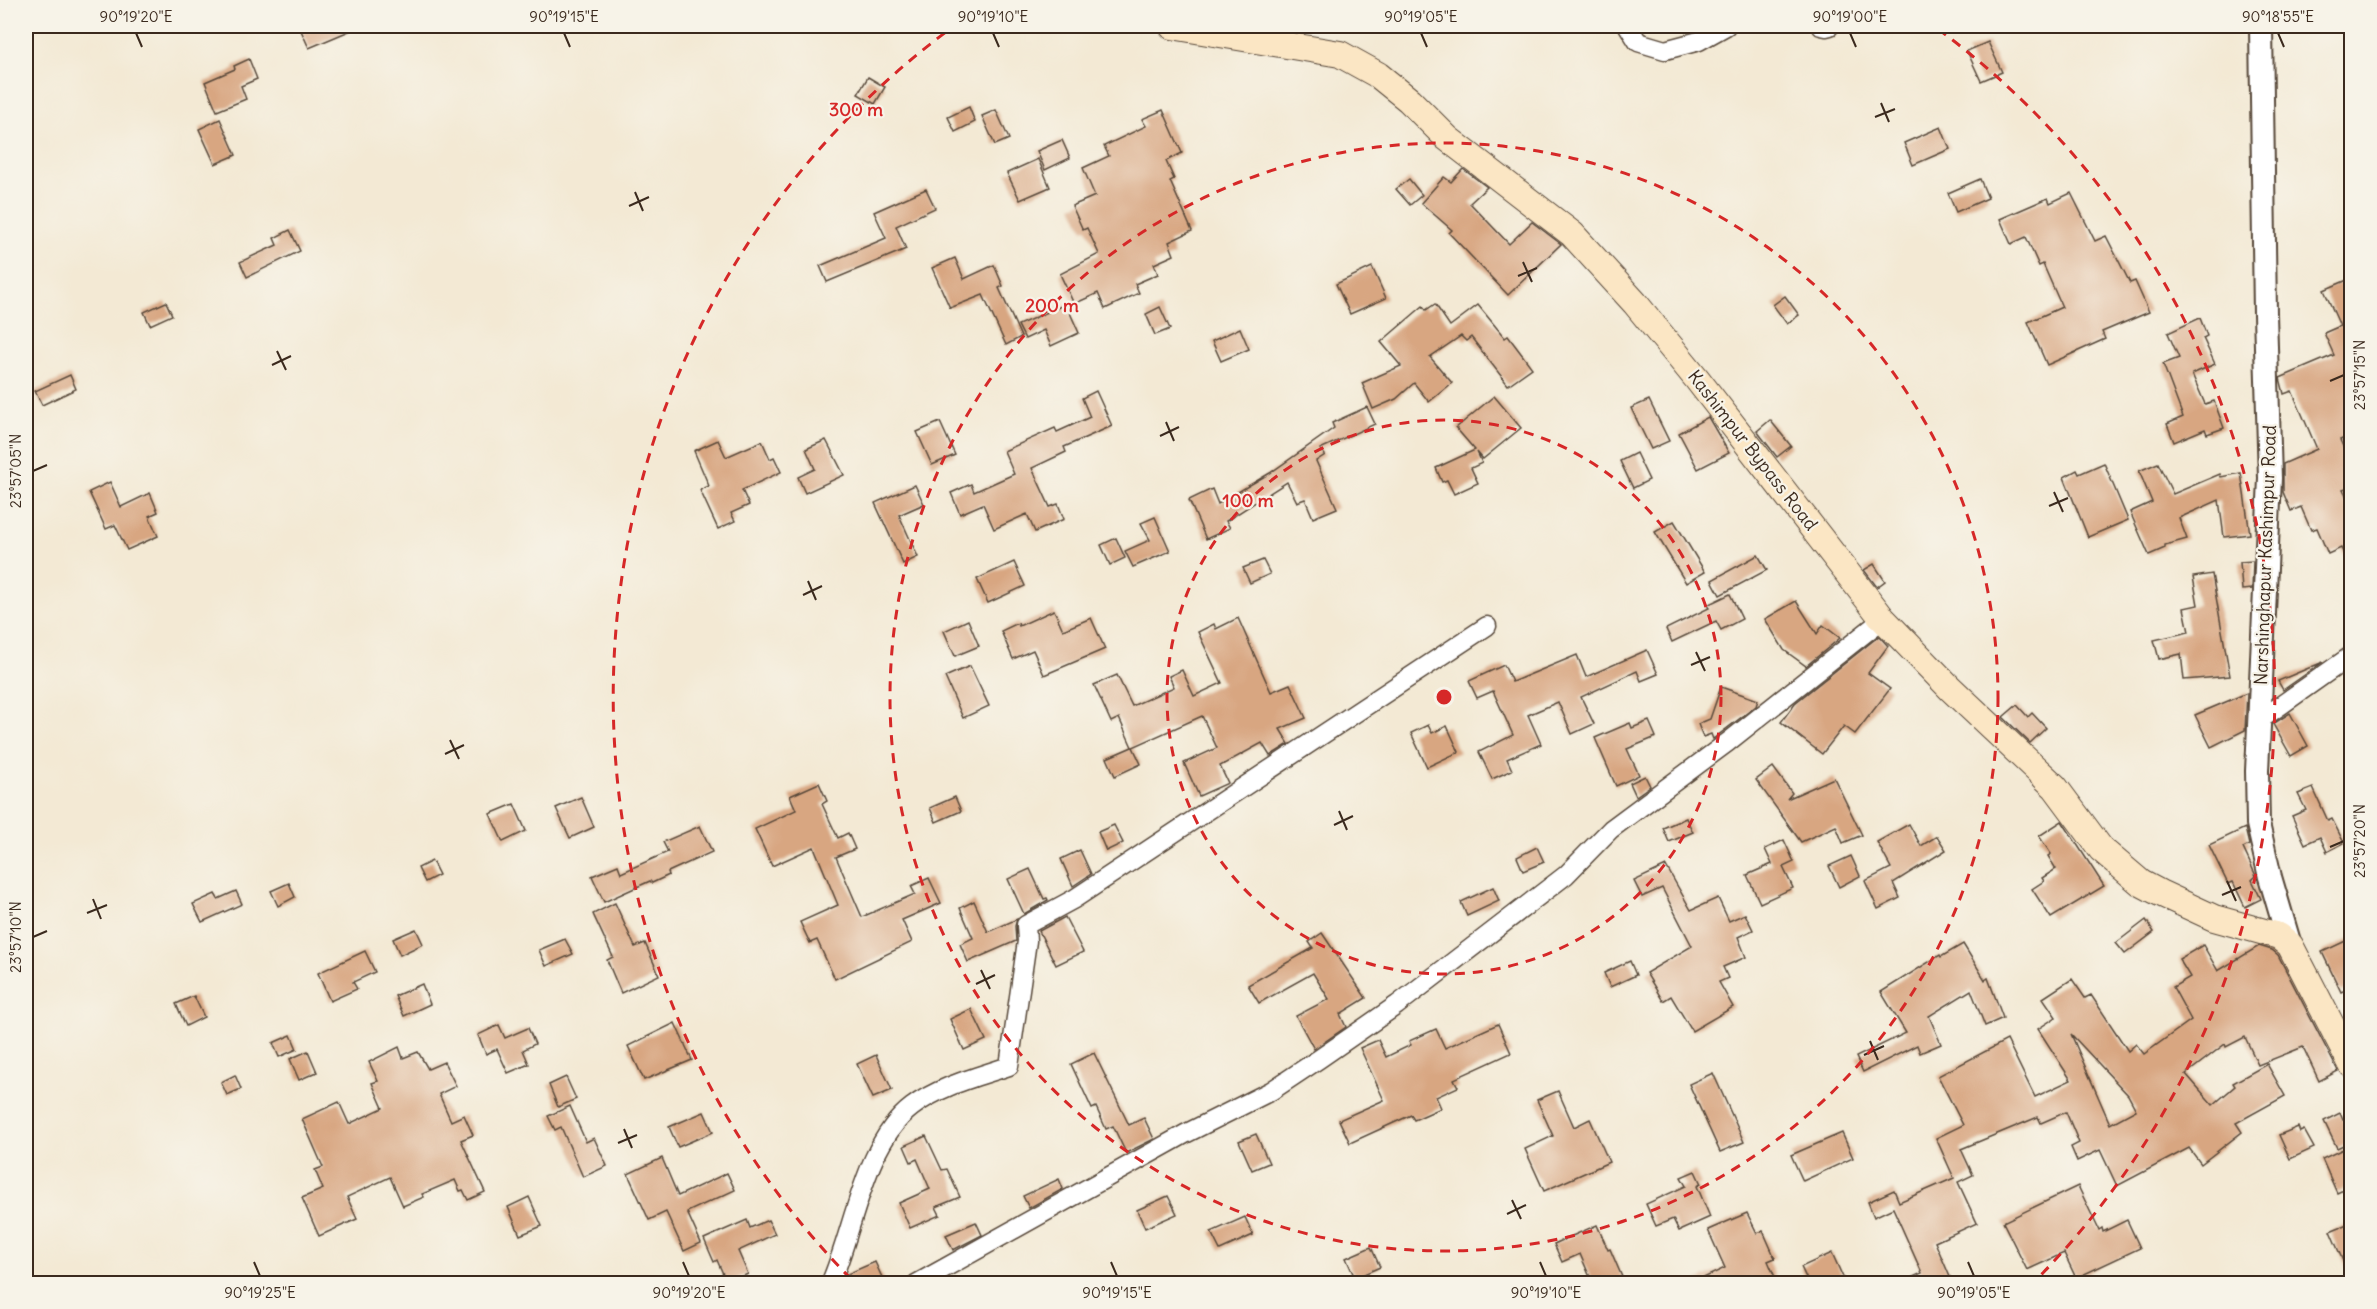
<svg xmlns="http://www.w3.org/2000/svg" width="2377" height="1309" font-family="Delius,sans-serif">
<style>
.building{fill:#d8a681;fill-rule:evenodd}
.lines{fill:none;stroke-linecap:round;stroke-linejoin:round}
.minor-casing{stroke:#574739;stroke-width:21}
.tertiary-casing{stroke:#574739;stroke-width:26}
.secondary-casing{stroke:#574739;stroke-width:28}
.minor{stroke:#fff;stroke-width:18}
.tertiary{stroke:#fff;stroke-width:22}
.secondary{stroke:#fbe6c4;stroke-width:26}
.ticks{fill:none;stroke:#3b2a1e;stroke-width:2}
.ring{fill:none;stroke:#d62828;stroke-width:3;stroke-dasharray:10 8}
.labels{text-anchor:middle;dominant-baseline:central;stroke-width:4.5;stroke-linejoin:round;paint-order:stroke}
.street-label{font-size:18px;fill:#3b2a1e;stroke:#f7f3e8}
.centre{fill:#d62828;stroke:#f7f3e8;stroke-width:3}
.ring-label{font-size:18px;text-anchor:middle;font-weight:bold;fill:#d62828;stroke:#f7f3e8;stroke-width:4.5;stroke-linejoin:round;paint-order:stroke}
.neatline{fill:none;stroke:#3b2a1e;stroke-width:2}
.ticks-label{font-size:15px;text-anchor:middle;fill:#3b2a1e}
</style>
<rect width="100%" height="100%" fill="#f7f3e8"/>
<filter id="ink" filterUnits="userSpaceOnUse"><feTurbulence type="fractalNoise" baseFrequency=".0167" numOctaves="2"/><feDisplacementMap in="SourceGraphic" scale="12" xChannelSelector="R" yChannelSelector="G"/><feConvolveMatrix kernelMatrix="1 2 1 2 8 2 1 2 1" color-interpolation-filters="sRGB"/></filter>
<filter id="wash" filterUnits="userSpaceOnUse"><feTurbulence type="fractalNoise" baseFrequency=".008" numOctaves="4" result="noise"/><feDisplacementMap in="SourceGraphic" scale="24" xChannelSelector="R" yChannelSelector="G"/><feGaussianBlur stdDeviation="1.35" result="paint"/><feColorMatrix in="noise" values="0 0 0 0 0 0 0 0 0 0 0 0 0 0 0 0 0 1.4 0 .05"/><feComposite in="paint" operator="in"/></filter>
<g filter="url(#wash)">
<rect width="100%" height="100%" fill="#f3e9d4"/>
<g id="blocks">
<g class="building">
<polygon points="299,26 361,26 309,48"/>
<polygon points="1988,42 2002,72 1981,81 1967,51"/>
<polygon points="249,59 257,79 241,86 246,99 217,111 205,82 235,69 234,66"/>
<polygon points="868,77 885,87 875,104 858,94"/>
<polygon points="969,107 975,122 955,132 948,117"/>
<polygon points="996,110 1009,139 995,145 982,116"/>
<polygon points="1163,110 1182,153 1166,161 1174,179 1170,181 1192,231 1169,242 1174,255 1154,264 1158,274 1135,284 1139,293 1105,309 1098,293 1074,304 1060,274 1099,254 1087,228 1083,230 1072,206 1095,196 1083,168 1109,156 1104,146 1146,126 1142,119"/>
<polygon points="220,119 236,155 215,164 199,129"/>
<polygon points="1941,127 1950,149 1913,165 1904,143"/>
<polygon points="1062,140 1070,158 1045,170 1037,151"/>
<polygon points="1038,159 1050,187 1020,200 1007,173"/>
<polygon points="1463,169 1487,187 1470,203 1509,244 1532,222 1561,244 1508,295 1449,233 1452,230 1421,203 1444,177 1451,182"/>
<polygon points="1409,179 1422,195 1410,205 1396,189"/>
<polygon points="1980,179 1988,198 1956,212 1948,193"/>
<polygon points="926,189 935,208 896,226 906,249 827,282 820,266 886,238 874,212"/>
<polygon points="2071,193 2095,241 2106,236 2130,283 2135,281 2149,312 2102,332 2105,339 2047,365 2028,322 2062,307 2043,264 2039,266 2026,237 2011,244 2000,219 2048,198 2050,203"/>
<polygon points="290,230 300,251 247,277 240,262 277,245 274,238"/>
<polygon points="955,258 964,279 994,265 1003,286 999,288 1021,337 1006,345 983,295 950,308 932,268"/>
<polygon points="1372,267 1386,298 1350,314 1336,284"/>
<polygon points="2352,278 2352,435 2340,440 2352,466 2352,486 2343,489 2352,508 2352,572 2341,548 2328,554 2317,528 2311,530 2301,507 2291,511 2283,492 2283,464 2317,449 2292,391 2284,394 2280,378 2334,355 2324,333 2340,326 2324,290"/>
<polygon points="1785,296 1799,315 1787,324 1773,305"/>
<polygon points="166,302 172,315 150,325 144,312"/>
<polygon points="1066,304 1079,333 1051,346 1044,330 1025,339 1018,325"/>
<polygon points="1435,304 1450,326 1478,305 1505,338 1508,336 1532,368 1508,385 1471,337 1466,341 1461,336 1430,357 1452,383 1429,402 1414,383 1396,399 1373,409 1362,383 1401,366 1381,342 1423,306 1426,310"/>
<polygon points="1160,307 1170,329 1155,335 1146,314"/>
<polygon points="2200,318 2207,336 2203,338 2215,364 2192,374 2205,404 2214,401 2224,428 2207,434 2205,429 2174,442 2167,424 2183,417 2163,364 2179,358 2168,333"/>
<polygon points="1240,328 1249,349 1221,361 1212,341"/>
<polygon points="70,375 76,389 42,405 35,391"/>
<polygon points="1096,391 1112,426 1064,447 1066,452 1032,468 1050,507 1058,504 1064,519 1035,532 1027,514 994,529 983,504 960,514 951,493 971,484 974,492 1014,474 1004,451 1055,428 1057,432 1090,417 1082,398"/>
<polygon points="1494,396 1521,428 1483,459 1477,452 1482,463 1471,468 1478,483 1454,494 1447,480 1442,482 1436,468 1475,450 1456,428"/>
<polygon points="1649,400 1669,441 1651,449 1631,408"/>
<polygon points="1367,407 1375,424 1320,449 1325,455 1316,461 1337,508 1313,518 1305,499 1297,502 1287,482 1226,521 1230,528 1206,539 1189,500 1212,489 1218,504 1270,473 1334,428 1332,423"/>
<polygon points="1708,417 1729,453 1698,469 1679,433"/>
<polygon points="1770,420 1791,446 1777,457 1757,431"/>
<polygon points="940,422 955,455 932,465 917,432"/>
<polygon points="718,440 726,457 762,441 770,459 774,457 781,472 742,490 749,505 731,513 735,521 718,529 700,490 709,486 694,451"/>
<polygon points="826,440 844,475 805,493 798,477 815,469 806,449"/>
<polygon points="1636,453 1649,480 1633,488 1620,461"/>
<polygon points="2104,463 2128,520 2088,537 2064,477 2077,470 2079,474"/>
<polygon points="2158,463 2173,494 2220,474 2221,477 2241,473 2250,534 2224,537 2219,500 2179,518 2187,539 2165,545 2165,548 2149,555 2130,512 2152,502 2139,471"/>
<polygon points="110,482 121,507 150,493 158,512 149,516 158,536 127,550 115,525 106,529 89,492"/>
<polygon points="915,485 924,504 899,515 918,557 903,564 875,503"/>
<polygon points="1155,517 1170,551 1133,567 1125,551 1150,540 1141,523"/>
<polygon points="1674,521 1705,572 1686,583 1655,532"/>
<polygon points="1116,538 1125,558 1110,565 1101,545"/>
<polygon points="1758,555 1767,570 1720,595 1712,580"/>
<polygon points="1263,560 1270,574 1250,583 1243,568"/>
<polygon points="2253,561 2252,589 2242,590 2240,562"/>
<polygon points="1014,562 1025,586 988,603 977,579"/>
<polygon points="1874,564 1885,581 1877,587 1864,570"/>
<polygon points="2212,574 2230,676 2184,680 2181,654 2159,659 2154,640 2189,632 2184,608 2198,605 2193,577"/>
<polygon points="1730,594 1742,619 1721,630 1716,621 1672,642 1666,629 1709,608 1707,605"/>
<polygon points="1796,601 1817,634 1823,625 1840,638 1806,666 1784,650 1765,619"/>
<polygon points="1054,610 1063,630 1091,618 1105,649 1044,675 1033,650 1013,659 1001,631 1018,623 1019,626"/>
<polygon points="1238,618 1271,692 1290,684 1306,718 1280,729 1289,744 1270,756 1262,743 1220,766 1228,783 1199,796 1184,763 1217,748 1202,716 1133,747 1141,764 1115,776 1107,758 1132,747 1119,718 1111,722 1094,685 1117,675 1132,706 1174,687 1169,676 1182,670 1194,696 1222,683 1198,632 1214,624 1216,629"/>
<polygon points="968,620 979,646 955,656 944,631"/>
<polygon points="1879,636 1888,646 1868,673 1890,689 1855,734 1844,726 1822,754 1781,722 1795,703"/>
<polygon points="1647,650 1658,674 1641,681 1637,671 1581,697 1594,724 1572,734 1558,702 1528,715 1541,744 1507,759 1512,770 1492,779 1479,752 1513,735 1493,691 1477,698 1469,681 1504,665 1512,682 1577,655 1586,677"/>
<polygon points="2323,662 2283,690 2278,681"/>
<polygon points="970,666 989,706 963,718 945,677"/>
<polygon points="1721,687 1758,700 1756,706 1713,739 1711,734 1703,737 1698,724 1710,719"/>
<polygon points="2247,693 2245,730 2211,747 2195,715"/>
<polygon points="2017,705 2028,717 2032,713 2046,728 2030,743 2003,717"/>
<polygon points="2290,713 2308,746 2291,756 2273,724"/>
<polygon points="1649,721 1656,737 1627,749 1639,775 1616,786 1595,738 1630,723 1632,728"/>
<polygon points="1428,725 1432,733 1447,726 1459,752 1427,767 1411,733"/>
<polygon points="1773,767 1792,793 1787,799 1834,778 1862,835 1843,843 1836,826 1801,842 1756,780"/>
<polygon points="1645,776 1650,786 1636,796 1630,783"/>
<polygon points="819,783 827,801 822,804 838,838 848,833 855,849 836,857 862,917 915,894 911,886 929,878 941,903 902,920 912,942 835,979 817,940 810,943 800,922 838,905 814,847 772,866 755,829 796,810 790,796"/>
<polygon points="2313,788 2328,821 2332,819 2344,843 2327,852 2320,837 2305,844 2292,816 2306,810 2298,794"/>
<polygon points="581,797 594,827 570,838 556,808"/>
<polygon points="955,797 961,811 936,822 930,808"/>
<polygon points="514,804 526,831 503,842 490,814"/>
<polygon points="1686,818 1693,832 1669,842 1663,828"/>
<polygon points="2062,821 2104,886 2051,918 2032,889 2044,881 2042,878 2056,869 2048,856 2051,854 2039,836"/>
<polygon points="1909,824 1921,846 1937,836 1946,850 1893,883 1900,898 1878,909 1865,881 1891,868 1877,842"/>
<polygon points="1114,825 1123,843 1106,851 1098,832"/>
<polygon points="700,826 712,852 668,872 669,875 652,883 650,881 604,902 592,876 618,865 621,873 668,852 663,842"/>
<polygon points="2245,828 2249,845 2243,848 2256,876 2252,880 2261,899 2245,907 2233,882 2228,884 2209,845"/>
<polygon points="1784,840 1794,862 1783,867 1793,888 1760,903 1747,875 1772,864 1765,849"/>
<polygon points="1537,847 1544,862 1523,871 1517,857"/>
<polygon points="1080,850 1091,874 1073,886 1061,859"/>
<polygon points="1851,856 1860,876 1839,887 1829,866"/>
<polygon points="432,861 439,875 425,882 418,868"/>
<polygon points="1666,866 1691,910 1718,898 1729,921 1745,914 1753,930 1738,937 1746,957 1723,967 1728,978 1719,982 1733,1007 1692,1031 1671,996 1663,1001 1646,973 1692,946 1662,888 1642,897 1634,881"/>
<polygon points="1030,869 1044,899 1047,898 1048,900 1024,914 1008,879"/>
<polygon points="289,883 295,897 278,906 271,891"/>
<polygon points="1493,887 1499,901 1467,916 1461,902"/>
<polygon points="236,891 242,904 202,922 193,904 215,894 218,899"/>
<polygon points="974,901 988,932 1017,919 1015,926 1016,941 968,962 960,944 973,938 960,908"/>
<polygon points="615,903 635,947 645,943 659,975 621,993 607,960 613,957 593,914"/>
<polygon points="1065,917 1083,952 1056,965 1039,931"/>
<polygon points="2146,920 2154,932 2125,954 2116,943"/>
<polygon points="416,929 423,944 400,955 393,939"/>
<polygon points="1322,933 1366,998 1340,1014 1346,1027 1314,1049 1296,1016 1329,999 1313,973 1259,1003 1248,985 1313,948 1309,942"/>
<polygon points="2352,938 2352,987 2341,992 2322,952"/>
<polygon points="565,939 573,954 546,966 539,950"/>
<polygon points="1963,944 1985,980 1988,978 2003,1018 1985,1026 1971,990 1929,1016 1941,1044 1920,1053 1917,1045 1863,1072 1856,1057 1906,1033 1881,992 1940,955 1941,957"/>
<path d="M2203 945 2218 971 2259 946 2272 950 2278 955 2338 1071 2319 1081 2303 1047 2258 1065 2245 1037 2226 1047 2225 1044 2186 1074 2213 1105 2235 1086 2233 1083 2267 1064 2285 1096 2236 1123 2242 1132 2201 1164 2189 1148 2117 1186 2100 1150 2077 1161 2071 1147 2079 1143 2066 1112 2041 1123 2038 1117 1961 1149 1973 1175 1958 1182 1977 1223 1935 1242 1953 1284H1898L1922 1273 1893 1208 1874 1217 1868 1202 1894 1190 1899 1202 1954 1178 1936 1138 1963 1125 1938 1076 2007 1040 2035 1097 2071 1080 2038 1029 2056 1017 2043 998 2072 979 2085 998 2091 995 2128 1051 2136 1044 2144 1054 2191 1020 2173 987 2190 977 2179 959ZM2071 1034 2128 1095 2136 1110 2110 1124Z"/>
<polygon points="365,951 375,972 353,982 357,989 330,1001 318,973"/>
<polygon points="1630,961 1636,975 1610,987 1604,973"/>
<polygon points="422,984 430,1004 404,1016 395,996"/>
<polygon points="194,996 204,1017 186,1026 176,1004"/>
<polygon points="971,1009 986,1040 964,1050 950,1019"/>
<polygon points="675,1023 692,1060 644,1080 628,1046"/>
<polygon points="1498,1024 1511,1053 1454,1079 1458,1087 1436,1097 1441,1108 1414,1120 1411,1115 1350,1143 1339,1120 1384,1100 1360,1048 1378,1040 1386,1057 1411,1045 1409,1041 1436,1029 1445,1048"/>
<polygon points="499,1025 505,1038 528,1028 535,1044 523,1050 529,1064 508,1073 497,1049 486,1054 478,1035"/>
<polygon points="291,1035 297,1049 279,1057 273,1043"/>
<polygon points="399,1047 403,1058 418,1052 428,1069 444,1062 456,1086 439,1094 451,1121 464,1115 473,1135 461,1140 485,1192 468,1200 463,1190 460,1191 455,1180 422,1194 424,1197 403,1206 390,1177 347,1197 357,1219 319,1236 302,1198 323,1189 315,1170 323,1167 302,1119 339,1102 349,1124 383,1108 372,1083 378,1081 369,1062"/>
<polygon points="308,1051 317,1072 299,1080 290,1059"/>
<polygon points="1094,1053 1129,1125 1144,1118 1154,1139 1126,1153 1113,1126 1106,1129 1096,1107 1092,1109 1071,1064"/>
<polygon points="876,1055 892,1090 873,1098 857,1064"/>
<polygon points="1713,1073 1744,1142 1720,1152 1689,1084"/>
<polygon points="235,1075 241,1089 227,1095 221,1082"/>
<polygon points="566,1077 576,1099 558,1107 549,1085"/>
<polygon points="1558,1091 1574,1127 1590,1119 1609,1162 1544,1191 1525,1149 1553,1136 1537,1100"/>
<polygon points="570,1106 586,1142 594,1138 607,1166 583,1177 561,1127 555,1130 548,1116"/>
<polygon points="704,1112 713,1132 678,1147 669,1127"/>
<polygon points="2340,1113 2343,1120 2352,1116 2352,1141 2337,1148 2324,1121"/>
<polygon points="2298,1127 2300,1132 2304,1130 2314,1148 2290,1159 2279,1135"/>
<polygon points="1842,1133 1853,1158 1803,1181 1791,1155"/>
<polygon points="1256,1134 1269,1163 1252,1170 1239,1141"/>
<polygon points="926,1136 942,1170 947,1169 960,1197 936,1207 940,1215 910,1228 899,1203 930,1189 917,1159 911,1162 904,1146"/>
<polygon points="2343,1149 2352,1167 2352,1186 2337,1193 2322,1159"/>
<polygon points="662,1158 678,1196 727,1173 735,1190 687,1212 701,1243 684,1251 666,1212 649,1220 628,1174"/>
<polygon points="1695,1171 1701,1184 1697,1186 1710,1217 1679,1231 1673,1219 1656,1226 1646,1204 1686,1186 1681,1177"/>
<polygon points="1059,1179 1063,1189 1029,1208 1023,1196"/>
<polygon points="2078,1186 2099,1230 2102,1228 2103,1232 2127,1220 2140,1248 2076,1278 2064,1253 2027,1270 2003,1222"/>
<polygon points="1168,1196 1177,1214 1145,1228 1137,1210"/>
<polygon points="529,1197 542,1226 520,1235 508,1207"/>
<polygon points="1747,1213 1757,1233 1763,1231 1775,1258 1768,1261 1778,1284 1691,1284 1725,1268 1708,1230"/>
<polygon points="1245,1217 1253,1235 1220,1250 1211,1232"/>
<polygon points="747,1220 750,1228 768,1220 775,1234 738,1251 748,1274 727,1283 717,1260 714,1262 704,1239"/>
<polygon points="976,1222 982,1235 953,1250 946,1235"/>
<polygon points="2352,1222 2352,1282 2330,1231"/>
<polygon points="1597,1225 1608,1250 1610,1249 1625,1284 1593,1284 1580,1254 1562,1262 1554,1244"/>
<polygon points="1371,1247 1380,1267 1355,1278 1346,1258"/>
<polygon points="1832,1253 1846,1284 1809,1284 1801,1267"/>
<polygon points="875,1262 885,1284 842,1284 845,1275"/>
</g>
</g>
</g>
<g filter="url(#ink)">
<use href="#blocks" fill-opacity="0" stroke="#574739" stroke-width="1.5"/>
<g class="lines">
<g class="minor-casing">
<g id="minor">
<polyline points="1628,26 1638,42 1665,50 1699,41 1726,26"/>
<polyline points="1821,26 1826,27 1830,26"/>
<polyline points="2260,720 2352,655"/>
<path d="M830 1284C854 1231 864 1143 912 1107 939 1086 977 1077 1009 1066L1027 941 1026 925 1074 899 1487 626"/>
<polyline points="916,1284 1185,1134 1271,1091 1319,1059 1397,1005 1566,875 1611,829 1728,742 1883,619"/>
</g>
</g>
<g class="tertiary-casing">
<polyline id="tertiary" points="2261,26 2265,314 2270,478 2257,771 2258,824 2270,877 2290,945"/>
</g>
<g class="secondary-casing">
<polyline id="secondary" points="1172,26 1340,54 1378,75 1409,100 1447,138 1572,234 1635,303 1697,379 1883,619 1950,688 2055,787 2101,849 2141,883 2160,893 2214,918 2279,936 2290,945 2352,1065"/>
</g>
<use href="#minor" class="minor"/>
<use href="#tertiary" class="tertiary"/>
<use href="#secondary" class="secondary"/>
</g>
</g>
<path class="ticks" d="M136 33 142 47M564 33 570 47M993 33 999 47M1421 33 1427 47M1850 33 1856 47M2278 33 2284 47M1881 103 1889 122M1875 117 1895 109M635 192 643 211M629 206 649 197M1523 262 1532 282M1518 276 1537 268M277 351 286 370M272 365 291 356M2330 381 2344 375M1166 422 1174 441M1160 436 1179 427M33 471 47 465M2054 492 2063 512M2049 506 2068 498M808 581 816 600M803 595 822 586M1696 652 1705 671M1691 665 1710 657M450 740 459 759M445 754 464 745M1339 811 1347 830M1334 825 1353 816M2330 847 2344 841M2227 881 2236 901M2222 895 2241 887M93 899 101 919M87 913 107 905M33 937 47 931M981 970 990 989M976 984 995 975M1870 1041 1878 1060M1864 1055 1884 1046M624 1129 632 1148M618 1143 637 1135M1512 1200 1521 1219M1507 1214 1526 1205M254 1262 260 1276M683 1262 689 1276M1111 1262 1117 1276M1540 1262 1546 1276M1968 1262 1974 1276"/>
<g class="ring">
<circle cx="1444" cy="697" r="277"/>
<circle cx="1444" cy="697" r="554"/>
<path d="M851 1279A831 831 0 0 1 950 29M1938 29A831 831 0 0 1 2037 1279"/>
</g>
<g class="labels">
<g class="street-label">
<text transform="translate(1753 450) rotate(52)">Kashimpur Bypass Road</text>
<text transform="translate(2265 555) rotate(-88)">Narshinghapur Kashimpur Road</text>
</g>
</g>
<circle cx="1444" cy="697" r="9" class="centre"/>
<g class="ring-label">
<text x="856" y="116">300 m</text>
<text x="1052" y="312">200 m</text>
<text x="1248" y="507">100 m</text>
</g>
<rect width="2377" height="1309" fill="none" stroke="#f7f3e8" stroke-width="66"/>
<rect x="33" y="33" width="2311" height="1243" class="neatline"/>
<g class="ticks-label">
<text x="136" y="22">90°19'20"E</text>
<text x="564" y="22">90°19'15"E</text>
<text x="993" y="22">90°19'10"E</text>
<text x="1421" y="22">90°19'05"E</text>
<text x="1850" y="22">90°19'00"E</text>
<text x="2278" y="22">90°18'55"E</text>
<text transform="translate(2360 375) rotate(-90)" y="5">23°57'15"N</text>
<text transform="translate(16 471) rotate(-90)" y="5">23°57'05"N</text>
<text transform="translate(2360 841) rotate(-90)" y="5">23°57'20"N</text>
<text transform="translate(16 937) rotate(-90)" y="5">23°57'10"N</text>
<text x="260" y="1298">90°19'25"E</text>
<text x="689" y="1298">90°19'20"E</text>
<text x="1117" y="1298">90°19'15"E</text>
<text x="1546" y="1298">90°19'10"E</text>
<text x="1974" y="1298">90°19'05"E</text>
</g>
</svg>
